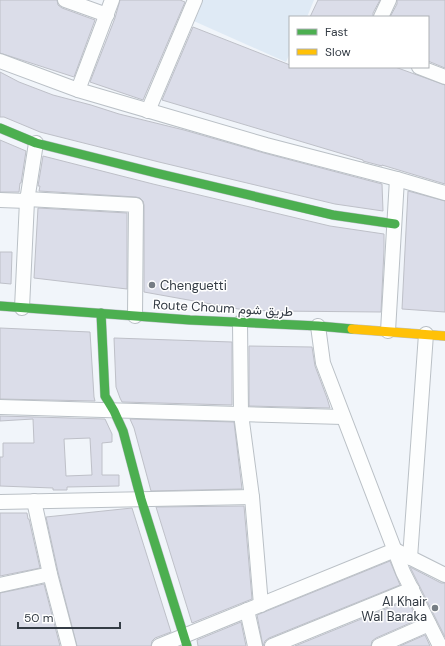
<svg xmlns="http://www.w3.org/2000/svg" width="445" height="646" font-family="'DM Sans',Vazirmatn,sans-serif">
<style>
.built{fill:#dfeaf5}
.building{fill:#dbdde9;stroke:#bec0c8;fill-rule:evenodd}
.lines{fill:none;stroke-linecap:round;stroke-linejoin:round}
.street-casing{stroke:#bac0c6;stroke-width:16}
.fast-casing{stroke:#bac0c6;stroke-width:10}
.slow-casing{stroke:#bac0c6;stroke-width:10}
.street{stroke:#fdfefe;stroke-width:14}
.fast{stroke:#4caf50;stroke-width:9}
.slow{stroke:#ffc107;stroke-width:9}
.poi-dot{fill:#767d84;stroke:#fff;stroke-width:1.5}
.labels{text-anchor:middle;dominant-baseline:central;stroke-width:3;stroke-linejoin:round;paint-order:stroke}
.poi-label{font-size:13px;fill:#343c45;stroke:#fff;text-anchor:start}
.street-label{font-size:13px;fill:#343c45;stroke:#fff}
</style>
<rect width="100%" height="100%" fill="#f1f5fa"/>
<polygon class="built" points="196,0 314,0 307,17 290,17 290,53 286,62 187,18"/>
<g class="building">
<polygon points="0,0 57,0 58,5 62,8 95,20 74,77 0,53"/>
<polygon points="120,0 180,0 185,2 143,100 90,82 115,18"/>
<polygon points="318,0 380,0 373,13 373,17 310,17"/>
<polygon points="397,0 445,0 445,68 428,61 428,17 390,17 397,4"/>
<polygon points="193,27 290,65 290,67 395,67 445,85 445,184 382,165 382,166 363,161 363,160 162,100"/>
<polygon points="0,72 19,82 53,95 91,105 119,114 184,130 264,153 382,184 383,211 335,204 159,162 40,132 4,117 0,117"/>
<polygon points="0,140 26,151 21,183 20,183 19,192 0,192"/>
<polygon points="43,156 153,184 330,226 384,234 384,250 381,312 274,311 244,310 144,292 144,205 143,201 140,198 136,197 39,191 40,186 38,186"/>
<polygon points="408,191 445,201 445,312 402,309"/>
<polygon points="38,208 127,213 127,289 34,278"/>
<polygon points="0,252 12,252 11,284 0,283"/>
<polygon points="0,328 90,332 94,397 95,401 0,399"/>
<polygon points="114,338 232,342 232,405 122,402 120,398 116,387"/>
<polygon points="249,346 312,347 315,366 327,398 330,408 249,406"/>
<path d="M0 416 105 419 112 434V442L102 443V475H119V486L67 487V490H53V488L0 486V457H3V443H34L33 419 0 421ZM90 438 92 475 66 476 64 439Z"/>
<polygon points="130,419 234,422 242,489 151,491 134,428"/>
<polygon points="244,506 252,599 192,623 156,507"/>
<polygon points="132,508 171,632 155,638 152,641 151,646 77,646 58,572 46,517"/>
<polygon points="0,513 27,513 28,519 29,519 40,568 0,576"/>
<polygon points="390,561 400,585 269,638 265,641 263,646 257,615"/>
<polygon points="410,567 441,583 445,583 445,637"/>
<polygon points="44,584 60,646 0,646 0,593"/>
<polygon points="408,600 417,620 376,638 372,641 371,646 295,646"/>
<polygon points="241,622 246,646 198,646 197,640"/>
<polygon points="425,635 430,646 400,646"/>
</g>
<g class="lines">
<g class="street-casing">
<g id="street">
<polyline points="65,0 107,15"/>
<polyline points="381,17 389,0"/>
<polyline points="0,61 78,90 112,0"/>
<polyline points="419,67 445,77"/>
<polyline points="78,90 266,145 397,179 445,193"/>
<polyline points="148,111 195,0"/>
<polyline points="27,199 136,205 135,316"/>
<polyline points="0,200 27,201 36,143"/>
<polyline points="22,308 27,201"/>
<polyline points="240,323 241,414 252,497 261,605"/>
<polyline points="318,326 323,363 403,572 440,646"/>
<polyline points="388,331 397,179"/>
<polyline points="0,407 343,417"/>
<polyline points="34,501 50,574 69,646"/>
<polyline points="0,502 252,497"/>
<polyline points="410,558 426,334"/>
<polyline points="0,585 50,574"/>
<polyline points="247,610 255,646"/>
<polyline points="159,646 395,550 445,575"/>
<polyline points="272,646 412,589"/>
<polyline points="379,646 429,624"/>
</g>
</g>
<g class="fast-casing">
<g id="fast">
<polyline points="0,128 36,143 156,173 333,215 395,224"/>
<polyline points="0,306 190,320 318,326 352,329"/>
<polyline points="101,313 105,396 114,411 123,431 141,499 187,646"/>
</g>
</g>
<g class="slow-casing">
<polyline id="slow" points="352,329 445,336"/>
</g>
<use href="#street" class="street"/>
<use href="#fast" class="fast"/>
<use href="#slow" class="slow"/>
</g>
<g class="poi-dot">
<circle cx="152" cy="285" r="4"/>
<circle cx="435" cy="608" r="4"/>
</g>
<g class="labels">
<g class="poi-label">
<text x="160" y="285">Chenguetti</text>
<text x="427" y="601" text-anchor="end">Al Khair<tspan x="427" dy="15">Wal Baraka</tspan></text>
</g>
<g class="street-label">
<text transform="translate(223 308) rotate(3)">Route Choum طريق شوم</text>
</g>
</g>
<rect x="289" y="16" width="140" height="52" fill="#ffffff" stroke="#aeb1b5"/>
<rect x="297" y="29" width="20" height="6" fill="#4caf50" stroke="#aeb1b5"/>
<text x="325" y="36" font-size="12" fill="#343c45">Fast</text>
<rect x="297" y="49" width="20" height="6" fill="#ffc107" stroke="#aeb1b5"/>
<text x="325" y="56" font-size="12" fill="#343c45">Slow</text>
<path d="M18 622v6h102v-6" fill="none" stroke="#343c45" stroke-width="2"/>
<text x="24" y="622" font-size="12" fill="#343c45" stroke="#ffffff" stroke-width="3" paint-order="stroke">50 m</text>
</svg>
